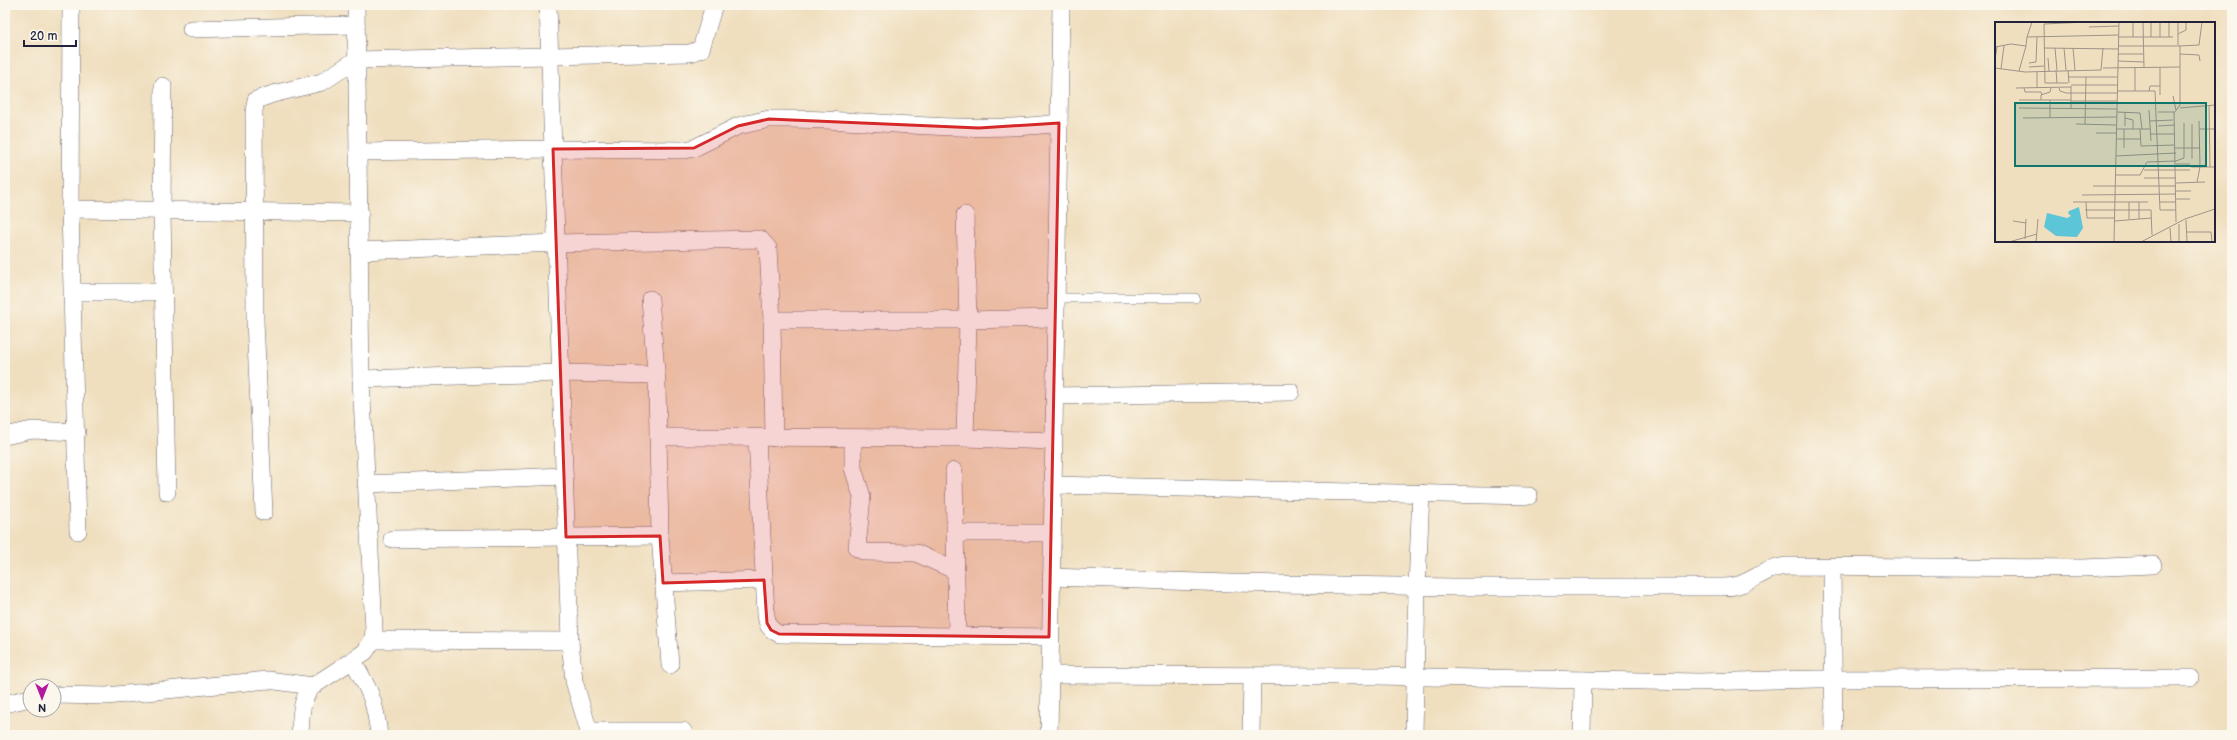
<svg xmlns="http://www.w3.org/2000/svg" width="2237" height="740" font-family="'Balsamiq Sans',sans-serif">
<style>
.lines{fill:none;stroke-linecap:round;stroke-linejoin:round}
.lane-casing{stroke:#6a6469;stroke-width:10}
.street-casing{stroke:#6a6469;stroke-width:18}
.lane{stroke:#fff;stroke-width:9}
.street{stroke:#fff;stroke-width:17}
.marked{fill:#d62828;fill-opacity:0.2;stroke:#d62828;stroke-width:3;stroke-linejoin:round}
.inset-road{fill:none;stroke:#9e938a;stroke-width:1}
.view{fill:#0f766e;fill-opacity:0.15;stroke:#0f766e;stroke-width:2}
.inset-edge{fill:none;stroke:#22223b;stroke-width:2}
</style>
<rect width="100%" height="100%" fill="#fbf7ec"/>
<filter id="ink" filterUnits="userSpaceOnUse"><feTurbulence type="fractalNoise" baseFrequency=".025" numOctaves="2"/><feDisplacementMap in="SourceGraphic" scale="8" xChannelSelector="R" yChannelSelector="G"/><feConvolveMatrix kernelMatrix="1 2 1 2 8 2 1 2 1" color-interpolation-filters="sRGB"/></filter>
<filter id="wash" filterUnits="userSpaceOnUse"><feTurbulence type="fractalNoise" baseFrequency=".012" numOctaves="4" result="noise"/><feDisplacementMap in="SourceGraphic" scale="16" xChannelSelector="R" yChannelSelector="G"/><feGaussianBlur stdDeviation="0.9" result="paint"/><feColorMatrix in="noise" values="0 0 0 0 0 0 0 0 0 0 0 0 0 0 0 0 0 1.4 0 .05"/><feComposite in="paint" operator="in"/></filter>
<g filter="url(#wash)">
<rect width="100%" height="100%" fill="#f0dfbf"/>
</g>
<g filter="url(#ink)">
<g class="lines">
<g class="lane-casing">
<polyline id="lane" points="1056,298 1195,298"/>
</g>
<g class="street-casing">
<g id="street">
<polyline points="71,5 70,209 78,531"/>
<polyline points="548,5 570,641 574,681 590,735"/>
<polyline points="191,29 356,25"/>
<polyline points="163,86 162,211 167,492"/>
<path d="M358 152 553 149 685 150 694 148 738 126 769 119C866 117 963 136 1059 123"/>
<polyline points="70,209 360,213"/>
<polyline points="965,215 968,320 965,438"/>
<polyline points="360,251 555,243 760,239 768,248 772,320 774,438"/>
<polyline points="73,292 163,292"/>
<polyline points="650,299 657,383 660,536 670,665"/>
<polyline points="772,320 968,320 1056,318"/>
<polyline points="361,379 560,373 656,375"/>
<polyline points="1054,396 1291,392"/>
<polyline points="5,436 32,430 77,432"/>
<polyline points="658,437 965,438 1052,441"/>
<path d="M757 438 766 614C767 625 769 629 779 634L1049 637"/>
<polyline points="853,439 853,468 862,497 857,548 865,552 916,553 956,571"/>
<polyline points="954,471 957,635"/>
<polyline points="366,484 564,476"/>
<polyline points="1053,485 1529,496"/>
<polyline points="264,512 255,321 254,111 256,100 273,94 322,82 356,60 690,53 701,49 714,5"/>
<polyline points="955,533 1052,533"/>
<polyline points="392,539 660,536"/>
<polyline points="1832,567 1834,735"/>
<path d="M1051 577 1229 583 1454 587H1723C1751 587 1758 569 1787 566L2083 568 2153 565"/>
<polyline points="663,583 764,580"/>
<polyline points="373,640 570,641"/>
<path d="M353 661C370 691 375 700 379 735"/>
<polyline points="1049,675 1376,676 1699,682 1817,679 2190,678"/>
<polyline points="54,695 106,696 268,680 313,686"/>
<polyline points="5,704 30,698"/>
<polyline points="589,731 683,731"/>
<path d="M300 735C301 718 300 699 313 686L365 652 373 640 374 629 361 379 356 5"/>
<polyline points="1049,735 1061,5"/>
<polyline points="1251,735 1252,676"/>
<polyline points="1414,735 1417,586 1421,493"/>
<polyline points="1582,735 1583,680"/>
</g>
</g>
<use href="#lane" class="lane"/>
<use href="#street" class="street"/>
</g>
</g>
<path class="marked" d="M769 119 979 128 1059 123 1049 637 779 634 771 630 767 623 764 580 663 583 660 536 566 537 553 149 694 148 738 126Z"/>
<g transform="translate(1995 22)">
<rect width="220" height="220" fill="#f0dfbf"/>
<path d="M84 185 88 206 82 215 61 214 49 205 52 191 72 196 76 194 73 191 74 189Z" fill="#5cc5d8"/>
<path class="inset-road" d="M138 0V15M148 0 149 46M94 5 124 4M183 12 191 8V0M32 15 37 0M124 15H178M156 15V0M165 15V0M174 15V0M183 23V0M123 24H185V83L179 91 181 200M184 24 204 23 207 0M0 25 16 22 31 24 32 15 124 13M49 26 123 27M60 26 62 48M69 26 71 48M78 26 80 48M123 32H148M185 32 204 33 205 39M53 36 54 49M0 37 2 25M123 39 149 40M34 41 41 40 42 15M34 45 49 44M0 46 30 50 106 48 108 26M108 46 185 45M140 46V69M165 46V73M6 47 9 24M61 48 62 61M73 48 74 61M24 49 31 24M42 50V66M73 55H122M73 61H50L49 2 91 0M76 63H122M76 64V86M21 66 76 65M29 66 30 70H46L47 73M64 66 65 69 71 71H122M122 69H160L165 188H181M154 69 155 64H165M178 74 181 88M24 78H76M46 78V73L55 70 56 66M55 78V96M76 79H122M214 83 215 145M24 86 122 87M185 86 220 83M154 88 156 119M122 90 145 91 147 107M130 90V104M163 90H179M28 96 122 95M130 96 138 98V107M155 99 178 98M81 102 121 103M90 102 91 55M197 102V137M163 104 180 103M121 107H155M129 107V126M145 107 146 124 180 123M205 107H220M101 111H121M155 112H180M121 117H145M180 126H205M121 134 181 131M181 142H195M196 145H220M149 148H195M121 153H145L152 140 181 139 189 136V101M149 156H181M202 160 205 145 204 99M181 161 210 160M98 164H181M181 169H196M87 173 181 172M181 177H195M78 180H153M91 180 92 196H120M134 180V197M144 180V197M165 180H181M90 188H156L157 213M191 198 192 220M18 199 31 201M120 199 156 196M184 202V220M175 206 176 220M192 210H216L217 220M30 217 31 197M14 220 42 212M41 220 43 197M119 220 124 0M146 220 190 197 220 187"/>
<path class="view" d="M20 81H211V144H20Z"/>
<rect width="220" height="220" class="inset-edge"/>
</g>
<rect width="2237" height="740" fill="none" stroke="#fbf7ec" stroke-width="20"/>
<g transform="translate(42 698) rotate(180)"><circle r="19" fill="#fbf7ec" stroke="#a4a2a5"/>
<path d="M0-3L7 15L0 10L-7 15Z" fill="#b5179e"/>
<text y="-6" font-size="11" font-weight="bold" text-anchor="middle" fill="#22223b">N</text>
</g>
<path d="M24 40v6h52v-6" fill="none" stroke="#22223b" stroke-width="2"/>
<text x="30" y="40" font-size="12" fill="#22223b" stroke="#fbf7ec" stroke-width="3" paint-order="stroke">20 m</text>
</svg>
